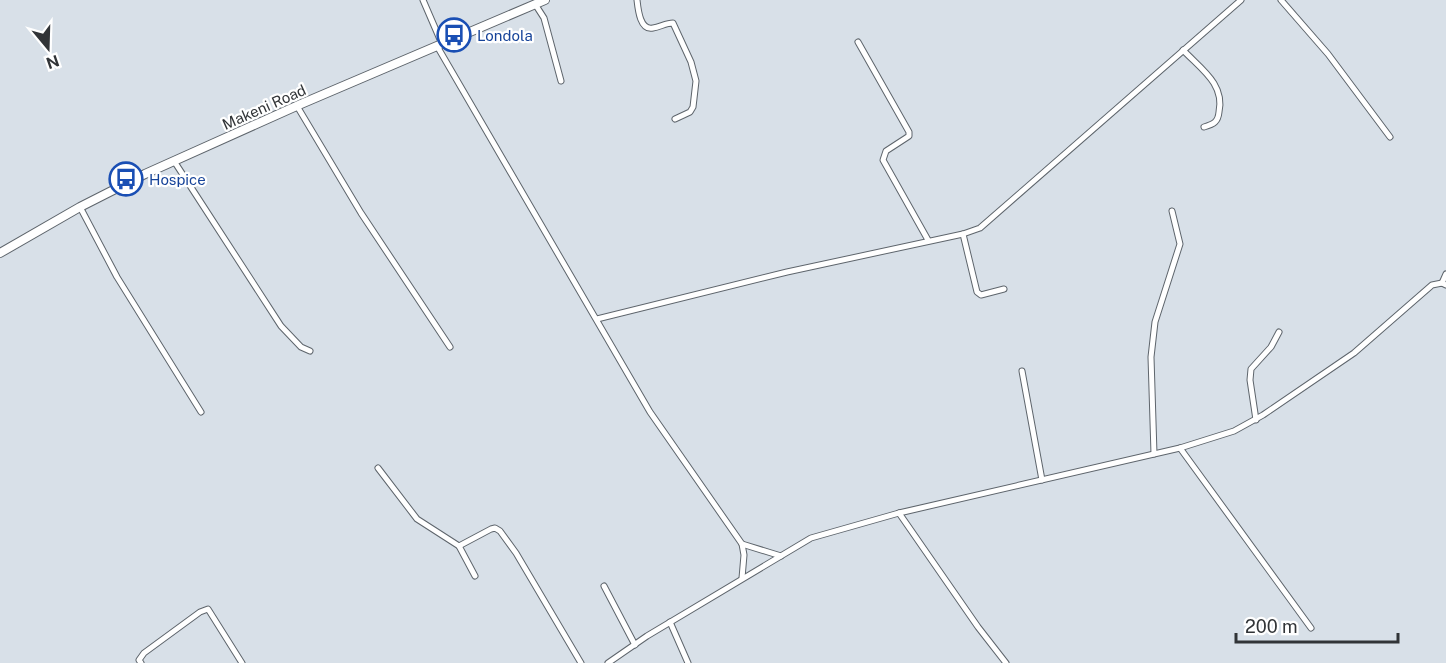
<svg xmlns="http://www.w3.org/2000/svg" width="1446" height="663" font-family="'Public Sans',sans-serif">
<style>
.lines{fill:none;stroke-linecap:round;stroke-linejoin:round}
.minor-casing{stroke:#5e656c;stroke-width:7}
.secondary-casing{stroke:#5e656c;stroke-width:10}
.minor{stroke:#fff;stroke-width:5}
.secondary{stroke:#fff;stroke-width:8}
.labels{text-anchor:middle;dominant-baseline:central;stroke-width:4.5;stroke-linejoin:round;paint-order:stroke}
.transit-label{font-size:15px;fill:#164399;stroke:#fff;text-anchor:start}
.street-label{font-size:15px;fill:#313437;stroke:#fff}
</style>
<rect width="100%" height="100%" fill="#d8e0e8"/>
<g class="lines">
<g class="minor-casing">
<g id="minor">
<polyline points="423,0 442,44"/>
<path d="M637 0C638 9 640 31 653 28 660 27 666 23 673 23L691 62 696 81 693 107 690 112 675 119"/>
<polyline points="1281,0 1328,54 1390,137"/>
<polyline points="535,4 544,18 561,81"/>
<polyline points="858,42 909,132 909,136 906,138 886,151 883,160 928,240"/>
<polyline points="437,46 650,412 742,544 744,555 742,578"/>
<path d="M1183 50C1201 69 1225 84 1219 112 1218 122 1214 124 1204 127"/>
<polyline points="297,106 361,213 450,347"/>
<polyline points="174,161 281,326 301,347 310,351"/>
<polyline points="80,207 117,277 201,412"/>
<polyline points="963,234 977,292 981,295 1004,289"/>
<polyline points="1442,283 1446,274"/>
<polyline points="597,319 787,272 963,234 980,228 1241,0"/>
<polyline points="1022,371 1042,480"/>
<polyline points="1256,420 1250,380 1251,369 1271,347 1279,332"/>
<polyline points="1180,448 1311,628"/>
<polyline points="1154,454 1151,357 1155,322 1180,244 1172,211"/>
<polyline points="378,468 417,519 459,546 475,576"/>
<polyline points="899,513 978,627 1006,663"/>
<polyline points="742,544 781,556"/>
<polyline points="459,546 491,529 495,528 500,531 516,553 581,663"/>
<polyline points="604,586 635,645"/>
<polyline points="670,622 688,663"/>
<polyline points="141,663 139,660 144,653 200,612 208,609 242,663"/>
<polyline points="608,663 647,636 811,538 899,513 1180,448 1234,431 1263,415 1354,353 1432,285 1442,283 1446,285"/>
</g>
</g>
<g class="secondary-casing">
<polyline id="secondary" points="0,253 80,207 145,174 301,104 545,0"/>
</g>
<use href="#minor" class="minor"/>
<use href="#secondary" class="secondary"/>
</g>
<defs>
<g id="bus-ring" transform="scale(1.725)"><circle r="9.5" fill="#fff" stroke="#1a4fb4" stroke-width="1.5"/><path d="M-5-6H5V4H4V6H2V4H-2V6H-4V4H-5ZM-3.5-4V0h7V-4ZM-3.5 1.2v1.5H-2V1.2ZM2 1.2v1.5H3.5V1.2Z" fill="#1a4fb4"/></g>
</defs>
<g fill-rule="evenodd">
<use href="#bus-ring" x="454" y="35"/>
<use href="#bus-ring" x="126" y="179"/>
</g>
<g class="labels">
<g class="transit-label">
<text x="477" y="35">Londola</text>
<text x="149" y="179">Hospice</text>
</g>
<g class="street-label">
<text transform="translate(264 107) rotate(-24)">Makeni Road</text>
</g>
</g>
<g transform="translate(48 48) rotate(161)" stroke="#ffffff" stroke-width="4.5" paint-order="stroke">
<path d="M0-4.5L10 22L0 15L-10 22Z" fill="#313437"/>
<text y="-9" font-size="16" font-weight="bold" text-anchor="middle" fill="#313437">N</text>
</g>
<path d="M1236 633v9h162v-9" fill="none" stroke="#313437" stroke-width="3"/>
<text x="1245" y="633" font-size="18" fill="#313437" stroke="#ffffff" stroke-width="4.5" paint-order="stroke">200 m</text>
</svg>
